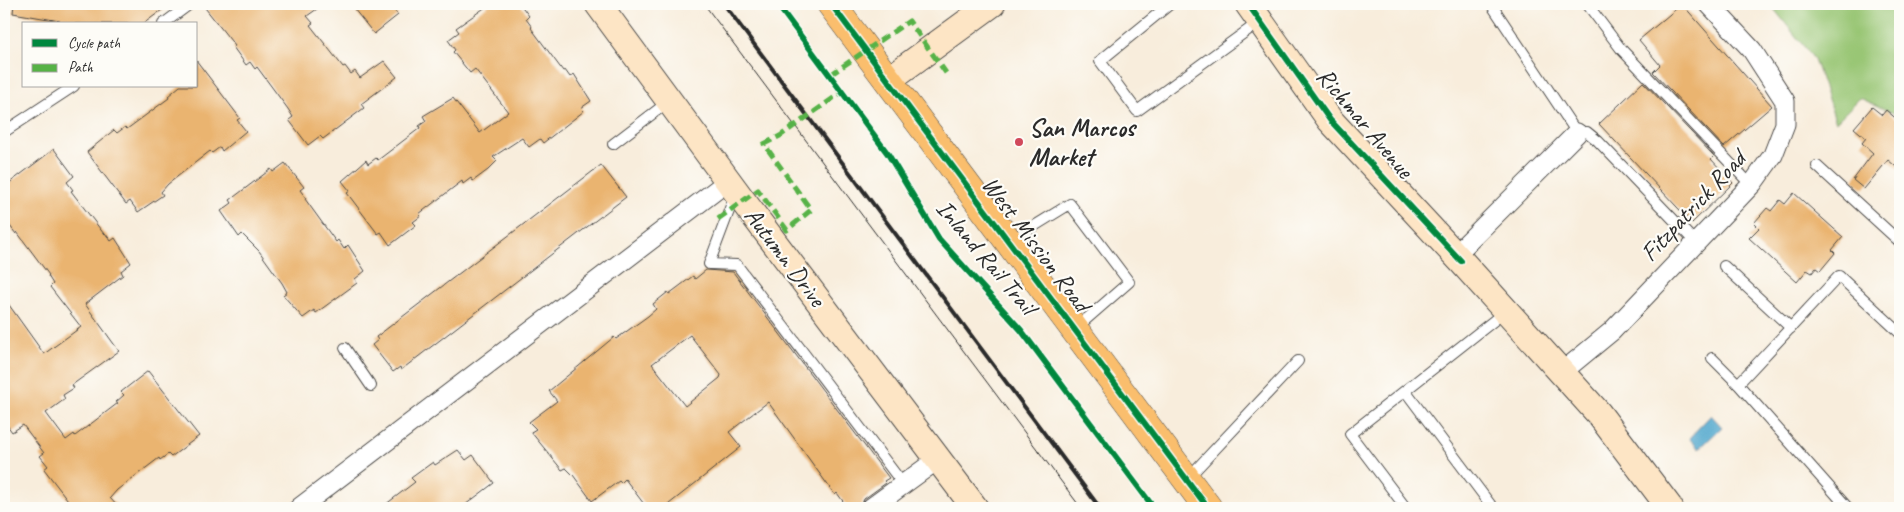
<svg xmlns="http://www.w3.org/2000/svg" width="1904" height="512" font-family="Caveat,sans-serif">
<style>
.green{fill:#99c674;stroke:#627850}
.water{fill:#51a7cd;stroke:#3e697c}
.building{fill:#eab46f;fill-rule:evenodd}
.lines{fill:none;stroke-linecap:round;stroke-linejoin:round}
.lane-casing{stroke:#4a4846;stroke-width:12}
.street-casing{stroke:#4a4846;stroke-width:21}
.secondary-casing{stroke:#4a4846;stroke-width:28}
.primary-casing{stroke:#4a4846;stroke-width:29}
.lane{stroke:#fff;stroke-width:10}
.street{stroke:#fff;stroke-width:19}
.secondary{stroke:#fde5c5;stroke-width:26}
.primary{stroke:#fabe6d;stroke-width:28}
.tram{stroke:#2b2b2b;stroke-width:1}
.rail{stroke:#2b2b2b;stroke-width:4}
.quiet{stroke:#56b246;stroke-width:5;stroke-dasharray:10 5;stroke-linecap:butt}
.cycleway-casing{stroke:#fdfcf7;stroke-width:9}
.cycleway{stroke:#00873e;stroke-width:6}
.poi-dot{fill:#d1495b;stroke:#fdfcf7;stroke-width:2}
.labels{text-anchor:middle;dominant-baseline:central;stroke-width:4.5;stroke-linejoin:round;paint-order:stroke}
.street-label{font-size:25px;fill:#2b2b2b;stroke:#fdfcf7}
.poi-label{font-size:25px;font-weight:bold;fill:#2b2b2b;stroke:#fdfcf7;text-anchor:start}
</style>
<rect width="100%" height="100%" fill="#fdfcf7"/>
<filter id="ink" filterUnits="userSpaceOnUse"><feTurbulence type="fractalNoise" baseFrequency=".02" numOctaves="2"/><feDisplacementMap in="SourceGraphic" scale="10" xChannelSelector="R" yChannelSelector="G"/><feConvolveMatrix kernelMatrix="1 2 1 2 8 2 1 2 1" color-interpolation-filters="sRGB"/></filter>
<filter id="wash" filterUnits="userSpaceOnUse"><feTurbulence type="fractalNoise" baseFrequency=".0096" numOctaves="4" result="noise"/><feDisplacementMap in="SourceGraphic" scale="20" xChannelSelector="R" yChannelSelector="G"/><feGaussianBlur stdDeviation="1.12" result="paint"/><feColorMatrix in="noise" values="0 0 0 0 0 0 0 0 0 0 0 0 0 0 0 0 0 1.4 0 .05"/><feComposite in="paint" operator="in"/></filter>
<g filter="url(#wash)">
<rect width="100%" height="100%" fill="#f8eddc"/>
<polygon class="green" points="1770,4 1900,4 1900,116 1860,98 1836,122 1814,59"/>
<polygon class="water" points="1711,415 1722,427 1699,449 1689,438"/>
<g id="blocks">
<g class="building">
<polygon points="14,4 170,4 143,24 61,24 60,21 13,13"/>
<polygon points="202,4 324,4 307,16 313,23 310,25 343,67 345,66 351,74 355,71 360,78 384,61 397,77 361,104 364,108 323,139 320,136 308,145 289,120 293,117 288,109 257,67 255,69 250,62 246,65 233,47 235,46"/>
<polygon points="350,4 389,4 398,15 374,34"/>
<polygon points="490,4 520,4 529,16 526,19 532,27 531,28 563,71 565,70 570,77 574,74 591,101 581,108 584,111 543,143 540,139 529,147 522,138 493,157 497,161 488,170 473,181 471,178 463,184 462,181 419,214 421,216 413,222 416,225 390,245 381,232 378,234 347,193 350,191 342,181 366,160 368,164 376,158 378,160 420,128 419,126 426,121 423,116 453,98 480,133 508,112 475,69 470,73 453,52 455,50 448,40 459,32 456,28"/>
<polygon points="1682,4 1772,106 1724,147 1653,72 1660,65 1639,40"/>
<polygon points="196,60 240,118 237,120 246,131 222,151 220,147 212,153 210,151 168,184 161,192 163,195 138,212 130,201 126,204 87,152 114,130 117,133 125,127 127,129 169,98 168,96 180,86 196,86"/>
<polygon points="1643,82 1714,156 1711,159 1733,183 1692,223 1599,124"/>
<polygon points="1872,107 1882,115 1886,110 1900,122 1900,170 1888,160 1864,189 1853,180 1873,153 1862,143 1866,138 1854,128"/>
<polygon points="54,149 74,176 67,182 73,190 71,191 104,234 105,233 111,241 115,238 131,263 121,271 123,275 85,304 119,351 72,385 74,388 63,395 65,399 46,413 66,440 74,434 75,436 118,403 116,402 124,395 121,392 148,371 199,436 171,457 168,454 160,460 159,458 117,490 110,498 119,508 74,508 44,469 48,466 40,456 44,453 23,425 12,432 4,421 4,298 44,354 81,327 50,287 53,284 48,276 49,275 17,232 16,234 4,218 4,187"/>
<polygon points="285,163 304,187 300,190 306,198 305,199 336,242 338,240 344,249 348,245 365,271 355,279 357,283 316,313 314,310 303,318 283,295 287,292 282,283 259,251 242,234 239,237 221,211 232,203 230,200 271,169 273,172"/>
<polygon points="601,165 626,197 401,370 400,367 393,372 372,345 378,340 376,337"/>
<polygon points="1794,193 1843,237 1832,250 1835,253 1820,271 1816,268 1812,273 1807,270 1797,282 1749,238 1759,228 1754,223 1767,208 1771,211 1780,200 1785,204"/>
<path d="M706 270 733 272 889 478 884 481 886 483 864 499 860 508H848L837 493 835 495 768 402 729 432 741 447 664 508H647L625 479 621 483 619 481 592 501 573 475 566 468 562 470 531 432 536 429 529 422 557 401 549 391 614 337 616 339 648 316 656 309 653 304 668 292 669 294 693 276 695 279ZM690 335 721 375 720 378 685 406 652 364Z"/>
<polygon points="458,450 466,460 473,455 494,483 461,508 381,508 415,482 411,478 433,462 435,465"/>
</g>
</g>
</g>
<g filter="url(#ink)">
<use href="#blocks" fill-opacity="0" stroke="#4a4846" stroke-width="1"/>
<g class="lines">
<g class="lane-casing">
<g id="lane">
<polyline points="1170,4 1100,61 1137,111 1259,22"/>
<polyline points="1491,4 1577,133 1587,132 1598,141 1695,242"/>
<polyline points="1587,4 1621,49 1751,185"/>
<polyline points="163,24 190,4"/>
<polyline points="4,132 74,86"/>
<polyline points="613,144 668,102"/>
<polyline points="1817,166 1900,242"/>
<polyline points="735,195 709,264 737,265 903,484"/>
<polyline points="1010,241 1070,204 1129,282 1075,329"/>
<polyline points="1724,266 1791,328"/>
<polyline points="345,348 371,386"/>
<polyline points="1712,358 1738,384 1839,276 1900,333"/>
<polyline points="1738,384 1848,508"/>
<polyline points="1406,392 1493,508"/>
<polyline points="1187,479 1298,361"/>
<polyline points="1406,508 1350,434 1506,311"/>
</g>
</g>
<g class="street-casing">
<g id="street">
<polyline points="1455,255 1577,133"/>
<polyline points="1561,373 1612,331 1753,183 1773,155 1785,124 1785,101 1752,50 1709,4"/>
<polyline points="299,508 728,181"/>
<polyline points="871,508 938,459"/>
</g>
</g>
<g class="secondary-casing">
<g id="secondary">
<polyline points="598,4 743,201 975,508"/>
<polyline points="1248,4 1330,120 1461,261 1599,414 1670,508"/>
<polyline points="888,80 992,4"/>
</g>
</g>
<g class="primary-casing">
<polyline id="primary" points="831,4 1208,508"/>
</g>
<use href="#lane" class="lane"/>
<use href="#street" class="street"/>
<use href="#secondary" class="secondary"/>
<use href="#primary" class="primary"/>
<polyline class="tram" points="704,4 1081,508"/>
<polyline class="rail" points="724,4 1100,508"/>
<g class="quiet">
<polyline points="830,75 909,21 946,73"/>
<polyline points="718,219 758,190 787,230 811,210 764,144 780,136 842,92"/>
</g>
<g class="cycleway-casing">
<g id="cycleway">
<polyline points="777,4 888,154 939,239 1021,330 1154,508"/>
<polyline points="831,4 1208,508"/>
<polyline points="1248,4 1330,120 1461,261"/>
</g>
</g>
<use href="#cycleway" class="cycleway"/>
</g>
</g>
<circle class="poi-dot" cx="1019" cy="142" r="5"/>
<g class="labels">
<g class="street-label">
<text transform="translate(1365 123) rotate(50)">Richmar Avenue</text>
<text transform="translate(1693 206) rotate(-47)">Fitzpatrick Road</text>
<text transform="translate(1036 244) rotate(53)">West Mission Road</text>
<text transform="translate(785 257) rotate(53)">Autumn Drive</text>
<text transform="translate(986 257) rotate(50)">Inland Rail Trail</text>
</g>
<g class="poi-label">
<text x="1029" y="128">San Marcos<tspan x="1029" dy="29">Market</tspan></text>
</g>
</g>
<rect width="1904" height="512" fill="none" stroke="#fdfcf7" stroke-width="20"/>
<rect x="22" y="22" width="175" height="65" fill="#fdfcf7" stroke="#a9a8a5"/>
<rect x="32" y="39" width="25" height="8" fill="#00873e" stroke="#a9a8a5"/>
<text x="68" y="48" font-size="15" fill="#2b2b2b">Cycle path</text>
<rect x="32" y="64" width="25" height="8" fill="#56b246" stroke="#a9a8a5"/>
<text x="68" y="72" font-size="15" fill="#2b2b2b">Path</text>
</svg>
